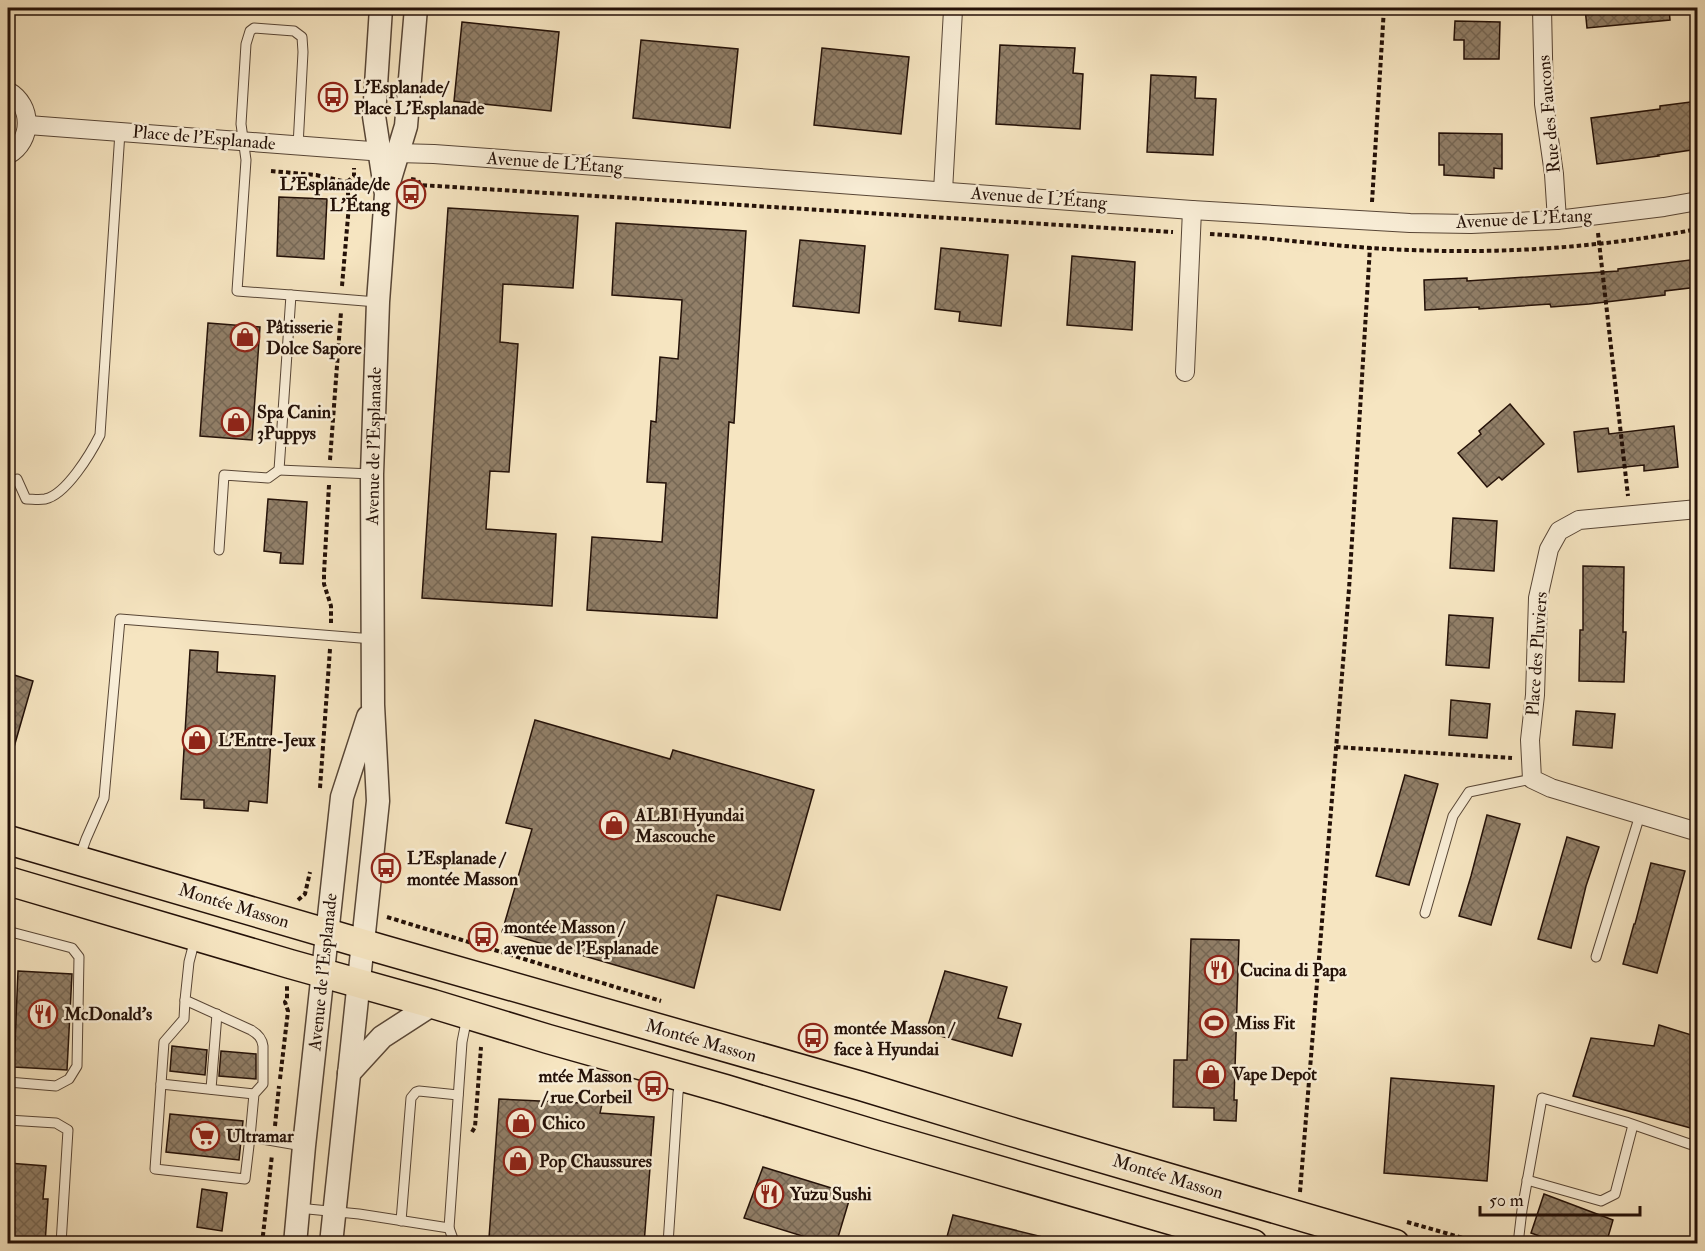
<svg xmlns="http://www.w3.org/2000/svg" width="1705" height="1251" font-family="'IM FELL Double Pica',serif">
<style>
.building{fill:url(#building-cross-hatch);stroke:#241108;stroke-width:1.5}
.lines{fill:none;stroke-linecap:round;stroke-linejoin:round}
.service-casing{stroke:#584636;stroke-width:11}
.minor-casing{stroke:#584636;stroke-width:20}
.tertiary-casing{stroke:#584636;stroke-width:25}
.primary-casing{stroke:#241108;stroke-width:31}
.path{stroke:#241108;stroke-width:4;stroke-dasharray:4.5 3;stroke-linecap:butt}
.service{stroke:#f9eed7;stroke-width:9}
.minor{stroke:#f9eed7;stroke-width:18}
.tertiary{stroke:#f9eed7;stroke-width:22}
.primary{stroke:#f6e5c1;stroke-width:28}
.labels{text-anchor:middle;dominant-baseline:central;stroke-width:5;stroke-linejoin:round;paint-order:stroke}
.poi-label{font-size:18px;font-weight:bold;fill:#241108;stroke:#f9eed7;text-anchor:start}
.street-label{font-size:18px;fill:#241108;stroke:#f9eed7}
</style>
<defs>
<pattern id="building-cross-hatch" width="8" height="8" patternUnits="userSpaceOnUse" patternTransform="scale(1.5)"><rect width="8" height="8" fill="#917f68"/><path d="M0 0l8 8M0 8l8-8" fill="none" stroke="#766754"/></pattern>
</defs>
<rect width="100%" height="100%" fill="#f6e5c1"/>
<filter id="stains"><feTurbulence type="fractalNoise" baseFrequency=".00333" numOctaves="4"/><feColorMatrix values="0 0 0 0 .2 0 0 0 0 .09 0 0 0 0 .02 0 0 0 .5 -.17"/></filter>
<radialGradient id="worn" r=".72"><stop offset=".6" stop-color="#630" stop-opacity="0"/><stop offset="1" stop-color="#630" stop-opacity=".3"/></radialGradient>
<g class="building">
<polygon points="1585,8 1669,8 1670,20 1587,28"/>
<polygon points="1455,21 1500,22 1499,59 1464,59 1464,40 1454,40"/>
<polygon points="462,22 559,32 551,111 454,101"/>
<polygon points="641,40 738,49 730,128 633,118"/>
<polygon points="1000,45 1075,48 1073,73 1083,74 1080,129 996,124"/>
<polygon points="822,48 909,57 901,134 814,125"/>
<polygon points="1151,75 1196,77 1195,98 1216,99 1213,155 1147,152"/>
<polygon points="1698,101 1698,149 1658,155 1659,156 1597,164 1591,118 1660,109 1660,106"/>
<polygon points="1439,133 1502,134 1502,169 1494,168 1494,178 1444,175 1444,165 1439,165"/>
<polygon points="279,197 327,199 324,259 277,256"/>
<polygon points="448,208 578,216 573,288 503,284 500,342 518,344 514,404 509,472 490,471 486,529 556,534 552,606 422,598"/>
<polygon points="616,223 746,231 734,423 729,422 717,618 587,610 592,537 662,542 666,483 647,482 651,421 656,422 660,357 678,359 682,300 612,295"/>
<polygon points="800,240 865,246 859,313 793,306"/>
<polygon points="941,248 1008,255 1001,326 959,321 960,312 935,309"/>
<polygon points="1072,256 1135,262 1132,330 1067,325"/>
<polygon points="1698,259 1698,287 1665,291 1665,295 1589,304 1551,307 1550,304 1479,309 1479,307 1425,310 1424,280 1467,278 1467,281 1618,271 1618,269"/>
<polygon points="208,323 260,327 252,440 200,436"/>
<polygon points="1510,404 1544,444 1502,480 1499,477 1487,487 1458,453 1481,434 1479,431"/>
<polygon points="1674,426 1678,467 1644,471 1644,465 1578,472 1574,432 1608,428 1609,434"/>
<polygon points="268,499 307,502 303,564 280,563 281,553 264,551"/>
<polygon points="1453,518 1497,521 1494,571 1450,568"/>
<polygon points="1583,566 1624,567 1623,632 1626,632 1624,682 1579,681 1580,630 1583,630"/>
<polygon points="1449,615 1493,618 1489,668 1446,665"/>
<polygon points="190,650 218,652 217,672 275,676 267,803 249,801 248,811 204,808 204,800 181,799"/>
<polygon points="8,673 33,681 12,754 8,753"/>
<polygon points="1451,700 1490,704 1487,738 1449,735"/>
<polygon points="1576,711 1615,714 1612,748 1573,745"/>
<polygon points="535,720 670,759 673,750 814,790 780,910 717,895 694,988 502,932 532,829 506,823"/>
<polygon points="1405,775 1438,784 1409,885 1376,876"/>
<polygon points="1487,815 1520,824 1491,925 1459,916 1471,876"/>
<polygon points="1567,837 1599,847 1586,886 1571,948 1538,939"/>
<polygon points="1651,863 1685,871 1657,973 1623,964 1634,924 1635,924"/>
<polygon points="1191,939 1239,940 1234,1100 1237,1100 1236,1121 1214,1120 1214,1108 1173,1107 1174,1060 1187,1060"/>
<polygon points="18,971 72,974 67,1070 14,1067"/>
<polygon points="945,971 1007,987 998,1018 1021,1024 1012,1056 926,1032"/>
<polygon points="1659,1025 1698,1037 1698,1130 1573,1096 1591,1038 1654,1046"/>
<polygon points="172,1046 207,1050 205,1075 170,1071"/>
<polygon points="221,1051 256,1054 256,1079 219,1076"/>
<polygon points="1391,1078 1494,1086 1487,1181 1384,1173"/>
<polygon points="499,1099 602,1104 600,1113 654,1117 644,1244 506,1244 489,1238"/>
<polygon points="170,1114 243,1121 239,1160 166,1152"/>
<polygon points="8,1163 46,1166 43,1199 48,1199 45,1244 8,1244"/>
<polygon points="763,1167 851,1194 836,1244 828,1244 744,1218"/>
<polygon points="202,1189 227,1193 222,1231 197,1227"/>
<polygon points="1544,1194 1613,1220 1606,1244 1562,1244 1531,1233"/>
<polygon points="953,1215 1043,1237 1042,1244 945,1244"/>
</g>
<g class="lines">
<g class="service-casing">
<g id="service">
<polyline points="291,295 237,291 246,160 241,124 246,44 250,31 254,28 294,31 302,37 303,52 298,146"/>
<polyline points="372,474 279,470 291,295 377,302"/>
<path d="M17 479 26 499C32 499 39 500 45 499 66 495 91 453 100 435L120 132"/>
<polyline points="219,550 224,475 268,478 279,470"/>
<polyline points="80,856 86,839 104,798 120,619 373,639"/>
<polyline points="1425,913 1453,816 1469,792 1532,779"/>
<polyline points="8,934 11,932 72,948 79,957 77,1066 69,1079 56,1086 8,1082"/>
<path d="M195 939 189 962 185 1000 251 1030C258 1034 262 1038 263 1046V1084L254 1094 250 1137 303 1146"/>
<polyline points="1596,957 1640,815"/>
<polyline points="185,1000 184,1019 164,1042 161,1084 254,1094"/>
<polyline points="161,1084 155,1169 245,1179 250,1137"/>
<polyline points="211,1089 217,1014"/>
<polyline points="8,1120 56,1123 68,1130 61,1244"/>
<polyline points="1527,1180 1601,1201 1615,1194 1633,1125"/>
<polyline points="298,1208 359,1214 449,1228 462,1042 467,1017"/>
<polyline points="401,1221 411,1098 416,1092 419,1091 458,1095"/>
<polyline points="449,1228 453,1239 458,1244"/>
<polyline points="668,1244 678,1093 681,1079"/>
<polyline points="1518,1244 1522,1210 1542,1098 1626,1122 1698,1147"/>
</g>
</g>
<g class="minor-casing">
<g id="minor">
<polyline points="1542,8 1544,104 1554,174 1557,220"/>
<path d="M8 91C33 105 33 141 8 155"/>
<polyline points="28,125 397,153 434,154 1192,210 1410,223 1471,224 1557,220 1664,207 1698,201"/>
<polyline points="943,191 953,10"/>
<polyline points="1185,372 1192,210"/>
<polyline points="1698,509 1579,520 1559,531 1549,549 1538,598 1535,695 1530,740 1532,779 1551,788 1698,832"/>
</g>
</g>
<g class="tertiary-casing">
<g id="tertiary">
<polyline points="389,182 406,126 416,8"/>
<polyline points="349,1073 382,1037 433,1004"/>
<polyline points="295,1244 304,1146 342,797 368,717"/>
<polyline points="331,1244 378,801 373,705 372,474 378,302 386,194 374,116 381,8"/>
</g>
</g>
<g class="primary-casing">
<g id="primary">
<polyline points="8,840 381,949 861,1086 1009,1131 1395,1244"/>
<polyline points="8,881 290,964 433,1004 548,1039 725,1089 877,1135 1253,1244"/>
</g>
</g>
<g class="path">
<polyline points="271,171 316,175 347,182"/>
<polyline points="411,179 418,180 420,185 1173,232"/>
<polyline points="1372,202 1384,8"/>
<polyline points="1598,233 1628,496"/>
<path d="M1210 234C1277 238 1344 248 1411 250 1507 254 1603 247 1698 229"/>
<polyline points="342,286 349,205 347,182 354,176 354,168"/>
<polyline points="330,460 341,312"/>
<polyline points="329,485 324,573 324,584 331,606 331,623"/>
<polyline points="1336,747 1512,758"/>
<polyline points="320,788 330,649"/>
<polyline points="298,900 305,894 310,872"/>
<polyline points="387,917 661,1001"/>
<polyline points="280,1079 288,1011 285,1002 287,1000 287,986"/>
<polyline points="275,1126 279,1086"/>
<polyline points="472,1132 475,1127 481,1047"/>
<polyline points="1300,1192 1349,589 1370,247"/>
<polyline points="1407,1222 1484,1244"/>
<polyline points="262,1244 272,1155"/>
</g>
<use href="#service" class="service"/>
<use href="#minor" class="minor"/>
<use href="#tertiary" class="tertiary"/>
<use href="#primary" class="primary"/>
</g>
<defs>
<g id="bus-ring" transform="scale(1.5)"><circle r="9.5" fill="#f9eed7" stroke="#8f2418" stroke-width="1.5"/><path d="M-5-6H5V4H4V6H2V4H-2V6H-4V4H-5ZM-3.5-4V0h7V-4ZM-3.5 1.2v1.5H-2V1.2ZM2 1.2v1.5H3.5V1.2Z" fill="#8f2418"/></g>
<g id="shop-ring" transform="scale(1.5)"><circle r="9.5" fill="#f9eed7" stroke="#8f2418" stroke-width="1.5"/><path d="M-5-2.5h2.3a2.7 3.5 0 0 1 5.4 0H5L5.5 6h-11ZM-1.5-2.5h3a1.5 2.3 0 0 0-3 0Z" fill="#8f2418"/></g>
<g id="restaurant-ring" transform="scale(1.5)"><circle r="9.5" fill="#f9eed7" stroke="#8f2418" stroke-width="1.5"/><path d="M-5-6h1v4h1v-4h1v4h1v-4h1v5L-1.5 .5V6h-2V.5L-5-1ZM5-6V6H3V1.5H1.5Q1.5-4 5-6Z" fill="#8f2418"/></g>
<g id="stadium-ring" transform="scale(1.5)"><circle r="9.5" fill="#f9eed7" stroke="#8f2418" stroke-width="1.5"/><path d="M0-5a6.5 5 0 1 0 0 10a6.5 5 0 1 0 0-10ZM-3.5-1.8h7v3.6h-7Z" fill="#8f2418"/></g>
<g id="supermarket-ring" transform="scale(1.5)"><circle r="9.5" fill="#f9eed7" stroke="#8f2418" stroke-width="1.5"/><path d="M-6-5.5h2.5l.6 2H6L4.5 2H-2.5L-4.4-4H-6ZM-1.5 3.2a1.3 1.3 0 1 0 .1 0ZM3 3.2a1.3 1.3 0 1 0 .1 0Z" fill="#8f2418"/></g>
</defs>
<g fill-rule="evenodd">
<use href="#bus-ring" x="333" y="97"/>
<use href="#bus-ring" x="411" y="194"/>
<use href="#shop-ring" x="245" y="337"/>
<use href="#shop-ring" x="236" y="422"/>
<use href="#shop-ring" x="197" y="740"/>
<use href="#shop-ring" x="614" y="825"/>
<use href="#bus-ring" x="386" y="868"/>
<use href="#bus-ring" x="483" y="937"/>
<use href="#restaurant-ring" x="1219" y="970"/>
<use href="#restaurant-ring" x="43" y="1014"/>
<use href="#stadium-ring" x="1214" y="1023"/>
<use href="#bus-ring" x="813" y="1038"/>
<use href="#shop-ring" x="1211" y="1074"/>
<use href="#bus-ring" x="653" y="1086"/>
<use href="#shop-ring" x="521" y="1123"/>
<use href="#supermarket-ring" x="205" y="1136"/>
<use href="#shop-ring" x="518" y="1161"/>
<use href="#restaurant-ring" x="769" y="1194"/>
</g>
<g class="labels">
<g class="poi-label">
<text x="354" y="87">L'Esplanade/<tspan x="354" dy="21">Place L'Esplanade</tspan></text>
<text x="390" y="184" text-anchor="end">L'Esplanade/de<tspan x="390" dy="21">L'Étang</tspan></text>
<text x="266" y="327">Pâtisserie<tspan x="266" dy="21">Dolce Sapore</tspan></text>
<text x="257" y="412">Spa Canin<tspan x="257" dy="21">3Puppys</tspan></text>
<text x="218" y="740">L'Entre-Jeux</text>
<text x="635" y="815">ALBI Hyundai<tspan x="635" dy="21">Mascouche</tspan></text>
<text x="407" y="858">L'Esplanade /<tspan x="407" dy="21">montée Masson</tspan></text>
<text x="504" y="927">montée Masson /<tspan x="504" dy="21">avenue de l'Esplanade</tspan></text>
<text x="1240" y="970">Cucina di Papa</text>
<text x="64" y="1014">McDonald's</text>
<text x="1235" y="1023">Miss Fit</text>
<text x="834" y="1028">montée Masson /<tspan x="834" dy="21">face à Hyundai</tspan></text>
<text x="1232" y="1074">Vape Depot</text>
<text x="632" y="1076" text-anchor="end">mtée Masson<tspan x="632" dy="21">/ rue Corbeil</tspan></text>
<text x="542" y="1123">Chico</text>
<text x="226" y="1136">Ultramar</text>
<text x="539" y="1161">Pop Chaussures</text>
<text x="790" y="1194">Yuzu Sushi</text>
</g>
<g class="street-label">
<text transform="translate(1549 114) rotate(-95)">Rue des Faucons</text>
<text transform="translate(204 138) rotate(5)">Place de l'Esplanade</text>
<text transform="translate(555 163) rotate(4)">Avenue de L'Étang</text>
<text transform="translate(1039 198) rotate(4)">Avenue de L'Étang</text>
<text transform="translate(1524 219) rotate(-3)">Avenue de L'Étang</text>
<text transform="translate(374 446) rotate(-89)">Avenue de l'Esplanade</text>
<text transform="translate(1537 654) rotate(-86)">Place des Pluviers</text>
<text transform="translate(234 906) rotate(17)">Montée Masson</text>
<text transform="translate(323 972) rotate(-84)">Avenue de l'Esplanade</text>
<text transform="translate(701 1041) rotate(16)">Montée Masson</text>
<text transform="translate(1168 1177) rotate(17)">Montée Masson</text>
</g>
</g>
<rect width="1705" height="1251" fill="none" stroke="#f6e5c1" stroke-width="30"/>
<rect x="9" y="9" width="1687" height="1233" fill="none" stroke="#241108" stroke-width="3"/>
<rect x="15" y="15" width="1675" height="1221" fill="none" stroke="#241108" stroke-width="1.5"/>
<path d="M1480 1206v9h160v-9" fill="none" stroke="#241108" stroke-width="3"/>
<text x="1489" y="1206" font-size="18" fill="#241108" stroke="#f9eed7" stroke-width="4.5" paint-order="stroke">50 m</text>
<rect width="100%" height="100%" filter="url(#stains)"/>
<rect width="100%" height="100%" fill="url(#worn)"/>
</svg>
